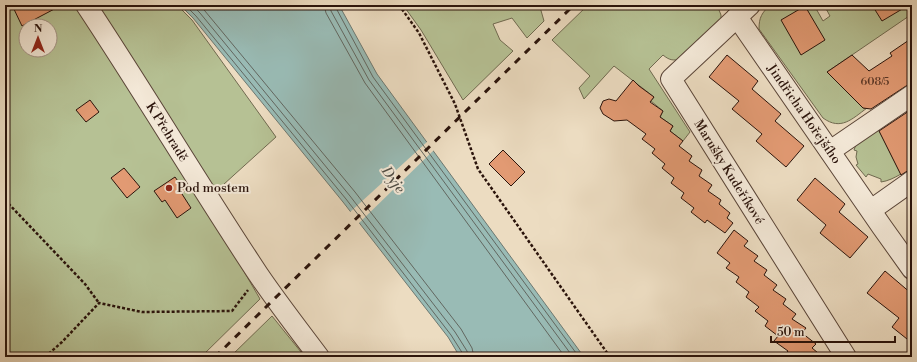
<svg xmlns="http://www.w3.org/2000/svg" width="917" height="362" font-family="'Libre Bodoni',serif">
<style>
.green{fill:#b6c194;stroke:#706a50;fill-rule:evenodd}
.water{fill:#99bbb5;stroke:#6d7871}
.pier{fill:#ecdcc1}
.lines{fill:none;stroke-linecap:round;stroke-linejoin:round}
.shore{stroke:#626760;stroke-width:1}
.building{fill:#e29a73;stroke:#2a130b}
.street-casing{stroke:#5a4538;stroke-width:22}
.path{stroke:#2a130b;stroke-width:2.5;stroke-dasharray:3 2;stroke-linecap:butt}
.street{stroke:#f3e8d7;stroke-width:20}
.rail{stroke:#2a130b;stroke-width:3;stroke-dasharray:7 7;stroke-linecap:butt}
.poi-dot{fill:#8f2418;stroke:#f3e8d7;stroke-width:1.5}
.labels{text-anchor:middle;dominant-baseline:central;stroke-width:4;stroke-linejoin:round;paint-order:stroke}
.number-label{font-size:11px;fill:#583525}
.street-label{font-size:13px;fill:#2a130b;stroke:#f3e8d7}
.poi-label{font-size:13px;fill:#2a130b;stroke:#f3e8d7;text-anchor:start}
.water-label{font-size:14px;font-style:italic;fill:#514e46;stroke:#f3e8d7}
</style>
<rect width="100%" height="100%" fill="#ecdcc1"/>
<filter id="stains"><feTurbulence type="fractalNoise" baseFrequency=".005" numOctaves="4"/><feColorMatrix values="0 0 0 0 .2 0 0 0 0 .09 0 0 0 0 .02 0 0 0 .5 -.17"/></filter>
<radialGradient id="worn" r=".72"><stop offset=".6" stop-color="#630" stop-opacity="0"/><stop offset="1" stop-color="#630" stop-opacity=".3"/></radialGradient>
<g class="green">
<path d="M5 5H80L203 201 260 299 201 357H5ZM26 26H50V50H26Z"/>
<polygon points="94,5 177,5 192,20 276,137 213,194"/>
<polygon points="403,5 541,5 540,7 544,21 527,38 512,18 493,24 500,40 513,51 463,100 421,30"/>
<path d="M588 5H724L719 10 721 15V22L680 59C673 61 669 60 663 55L649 69 690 132 683 141 670 131 673 126 660 117 663 111 651 101 654 97 614 66 584 99 579 88 590 76 552 40Z"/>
<path d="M770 5H814L823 21 830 16 824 5H912V14L827 72 863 108H867C852 119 841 131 823 118L759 29C759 17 762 13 770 5Z"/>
<path d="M880 125 879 130 901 174C894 178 888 181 881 182V179L868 174 866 177 856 165 858 164 856 157 857 151 854 150 857 142Z"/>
<polygon points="272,316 305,357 230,357"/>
</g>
<polygon class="water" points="180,5 339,5 377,74 584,357 460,357 448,337 343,202 193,18"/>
<polygon class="pier" points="428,141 434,150 358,224 349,213"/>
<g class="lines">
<g class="shore">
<polyline points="185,5 196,16 346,199 451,335 463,354 463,357"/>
<polyline points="192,5 200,13 350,196 455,332 467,351 468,357"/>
<polyline points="200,5 355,192 461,329 472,348 474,357"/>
<polyline points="324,5 326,13 365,83 565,357"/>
<polyline points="330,5 331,11 369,80 573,357"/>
<polyline points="335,5 336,8 373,77 579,357"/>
</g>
</g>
<g class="building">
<polygon points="12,5 62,5 22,26"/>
<polygon points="872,5 909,5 882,21"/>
<polygon points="805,6 825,40 801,55 781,20"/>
<polygon points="912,38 912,84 906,86 871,109 863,108 827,72 852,55 869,71 892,56 890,53"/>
<polygon points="727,55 758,81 752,89 781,114 775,121 804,146 786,167 756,141 762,134 732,109 739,101 709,77"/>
<polygon points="633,80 639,86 654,97 650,102 663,111 660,117 673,126 670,131 683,141 679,146 692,156 689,161 702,170 699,176 712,185 708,191 721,200 719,204 730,213 727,218 733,223 725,233 707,220 705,223 691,212 694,208 681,198 684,193 671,183 674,178 662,168 665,164 652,153 655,149 642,139 646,134 627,120 614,121 603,114 600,108 603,101 609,99 616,101"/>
<polygon points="90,100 99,112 86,122 76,110"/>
<polygon points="912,109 912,168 901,175 879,131"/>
<polygon points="503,150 525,172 511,186 489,164"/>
<polygon points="124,168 140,187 127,198 111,178"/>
<polygon points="175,177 185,191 182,194 191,208 177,218 165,200 162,202 154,191"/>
<polygon points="815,178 845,204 839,212 868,237 850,258 820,233 826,225 797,200"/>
<polygon points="734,230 748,241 744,246 758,256 754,261 767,270 764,275 777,285 773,290 786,299 783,304 796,314 792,319 806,328 802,333 816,344 812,348 823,357 783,357 788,351 774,341 778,336 765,326 768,321 755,311 759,307 746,297 749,292 736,282 739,277 726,268 730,263 717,253"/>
<polygon points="885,271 912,294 912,343 892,327 899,318 867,293"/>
</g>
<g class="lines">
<g class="street-casing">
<g id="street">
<path d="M86 5C145 94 199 185 258 274 277 302 298 329 319 357"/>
<polyline points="750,5 671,79 846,357"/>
<polyline points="737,17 882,227 912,269"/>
<polyline points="830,151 912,95"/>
<polyline points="871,210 912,181"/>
</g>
</g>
<g class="path">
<polyline points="399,5 419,33 455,104 478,169 610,357"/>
<polyline points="5,200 85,284 99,303"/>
<polyline points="45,357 62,342 99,303 142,312 232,311 248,290"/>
</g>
<use href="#street" class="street"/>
<polyline class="rail" points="215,357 574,5"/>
</g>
<circle class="poi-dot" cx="169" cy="188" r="4"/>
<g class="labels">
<g class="number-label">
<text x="875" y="82">608/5</text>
</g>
<g class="street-label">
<text transform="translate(804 114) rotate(55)">Jindřicha Hořejšího</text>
<text transform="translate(167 132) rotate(58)">K Přehradě</text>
<text transform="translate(729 172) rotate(58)">Marušky Kudeříkové</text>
</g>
<g class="poi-label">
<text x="177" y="188">Pod mostem</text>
</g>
<g class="water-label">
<text transform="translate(393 180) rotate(54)">Dyje</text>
</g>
</g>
<rect width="917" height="362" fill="none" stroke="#ecdcc1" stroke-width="20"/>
<rect x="6" y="6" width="905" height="350" fill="none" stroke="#2a130b" stroke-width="2"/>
<rect x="10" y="10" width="897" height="342" fill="none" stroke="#2a130b"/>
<g transform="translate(38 38)"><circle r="19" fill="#f3e8d7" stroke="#a39385"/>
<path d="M0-3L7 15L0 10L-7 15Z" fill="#8f2418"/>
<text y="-6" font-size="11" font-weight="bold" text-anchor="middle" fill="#2a130b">N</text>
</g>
<path d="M771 336v6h124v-6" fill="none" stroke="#2a130b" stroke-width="2"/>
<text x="777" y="336" font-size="12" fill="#2a130b" stroke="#f3e8d7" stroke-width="3" paint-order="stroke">50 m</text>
<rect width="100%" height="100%" filter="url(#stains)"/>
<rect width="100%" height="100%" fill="url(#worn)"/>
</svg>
